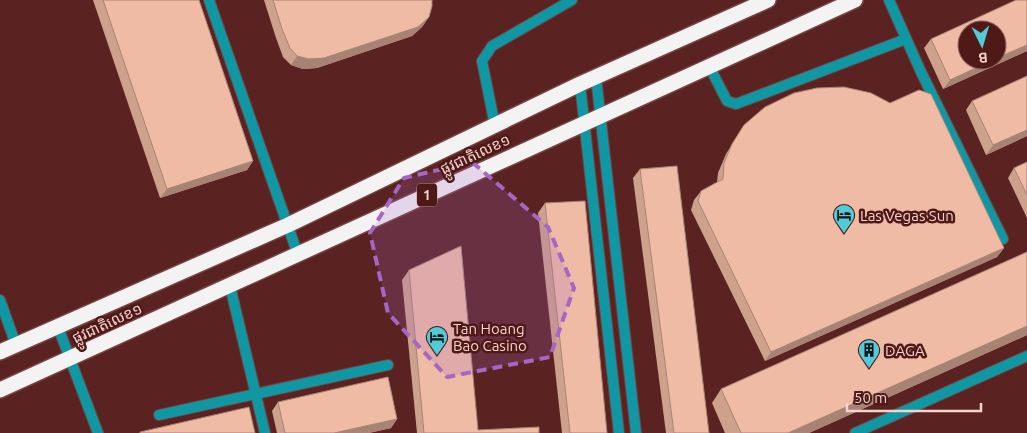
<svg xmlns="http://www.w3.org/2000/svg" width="1027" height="433" font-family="Ubuntu,'Noto Sans Khmer',sans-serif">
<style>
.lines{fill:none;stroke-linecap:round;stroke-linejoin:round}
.lane-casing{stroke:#764240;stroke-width:12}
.highway-casing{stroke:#764240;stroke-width:18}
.lane{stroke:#0f97a3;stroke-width:10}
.highway{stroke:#f3f3f3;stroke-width:15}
.wall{fill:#cea18d}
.shaded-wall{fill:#a78373}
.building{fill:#efbba4;stroke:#a78373}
.marked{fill:#a666c4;fill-opacity:0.2;stroke:#a666c4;stroke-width:4;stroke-dasharray:10 6;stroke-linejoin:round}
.labels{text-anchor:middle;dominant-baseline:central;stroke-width:5;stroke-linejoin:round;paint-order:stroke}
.shield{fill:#4e1917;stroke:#c39a97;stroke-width:1}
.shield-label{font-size:14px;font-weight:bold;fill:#f5d2ce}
.street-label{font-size:15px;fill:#f5d2ce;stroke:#4e1917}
.poi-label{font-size:15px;fill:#f5d2ce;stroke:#4e1917;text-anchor:start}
</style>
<rect width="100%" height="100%" fill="#5a2321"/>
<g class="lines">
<g class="lane-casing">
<g id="lane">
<polyline points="209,0 298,255"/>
<polyline points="889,0 921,72 1003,239"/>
<polyline points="709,66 727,101 736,104 906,39"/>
<polyline points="596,77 636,433"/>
<polyline points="580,84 619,433"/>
<polyline points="495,126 482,61 492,46 572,0"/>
<polyline points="230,286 265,433"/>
<polyline points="0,300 16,345"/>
<polyline points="58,327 98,433"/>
<polyline points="159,415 388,365"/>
<polyline points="855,433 1027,356"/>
</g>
</g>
<g class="highway-casing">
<g id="highway">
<polyline points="0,352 288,225 580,84 768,0"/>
<polyline points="0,390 855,0"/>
</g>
</g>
<use href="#lane" class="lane"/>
<use href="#highway" class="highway"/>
</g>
<g class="wall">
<polygon points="93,0 199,0 253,161 247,170 160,198"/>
<polygon points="264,0 432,0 429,17 422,27 412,36 317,68 303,69 291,65 283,57 276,38"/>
<polygon points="1027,0 1027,51 943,89 924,48 931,39"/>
<polygon points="972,101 1027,136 986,155 966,110"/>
<polygon points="744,125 1004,248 997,257 765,361 691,210 694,200 701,191 717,182 718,173 726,154"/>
<polygon points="1027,162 1027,218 1008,178 1014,168"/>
<polygon points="640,169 709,433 666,433 633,178"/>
<polygon points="545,203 607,433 562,433 538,213"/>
<polygon points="1027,252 1027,335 809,433 725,433 712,403 721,389"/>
<polygon points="409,270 478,430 539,433 417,433 402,280"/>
<polygon points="278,402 397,419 391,428 369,433 277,433 272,411"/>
</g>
<g class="shaded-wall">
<polygon points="429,17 422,27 412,36 317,68 303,69 291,65 297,56"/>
<polygon points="1027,45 1027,51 943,89 950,80 993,60 997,60 997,58"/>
<polygon points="1027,130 1027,136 986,155 993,145"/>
<polygon points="253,161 247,170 160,198 167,189"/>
<polygon points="1004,248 997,257 765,361 771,352"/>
<polygon points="1027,326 1027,335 809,433 788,433"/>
<polygon points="397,419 391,428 369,433 334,433"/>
</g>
<g class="building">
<polygon points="103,0 199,0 253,161 167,189"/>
<polygon points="273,0 432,0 432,6 429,17 418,27 324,58 309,59 297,56 290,48 282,29"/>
<polygon points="1016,0 1027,0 1027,45 997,58 997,30 967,30 967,60 993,60 950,80 931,39"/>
<polygon points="1027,76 1027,130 993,145 972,101"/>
<polygon points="844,87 871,93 890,103 919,90 931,94 1004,248 771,352 698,201 701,191 723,179 724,163 732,144 744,125 765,107 794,93 817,88"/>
<polygon points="1027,162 1027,195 1014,168"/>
<polygon points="677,166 709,433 674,433 640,169"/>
<polygon points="585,201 607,433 570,433 545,203"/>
<polygon points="461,246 478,430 539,427 539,433 424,433 409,270"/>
<polygon points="1027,252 1027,326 788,433 741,433 721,389"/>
<polygon points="388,377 397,419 334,433 285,433 278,402"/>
<polygon points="249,407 255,433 140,433 140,432"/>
</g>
<path class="marked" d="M472 162 548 227 574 288 550 357 447 377 388 313 370 233 404 178Z"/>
<defs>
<g id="hotel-pin" transform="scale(1.125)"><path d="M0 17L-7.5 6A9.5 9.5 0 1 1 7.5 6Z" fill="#52cbd8" stroke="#4e1917"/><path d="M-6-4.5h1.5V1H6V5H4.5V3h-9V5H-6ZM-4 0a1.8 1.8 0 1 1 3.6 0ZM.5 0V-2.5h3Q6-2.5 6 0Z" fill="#111"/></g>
<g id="building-pin" transform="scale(1.125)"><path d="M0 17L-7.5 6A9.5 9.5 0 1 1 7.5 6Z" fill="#52cbd8" stroke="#4e1917"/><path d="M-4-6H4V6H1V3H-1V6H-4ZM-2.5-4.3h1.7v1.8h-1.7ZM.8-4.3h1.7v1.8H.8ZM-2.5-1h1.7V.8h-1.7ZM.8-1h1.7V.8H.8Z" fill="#111"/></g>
</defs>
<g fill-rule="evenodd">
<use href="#hotel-pin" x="844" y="215"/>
<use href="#hotel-pin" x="437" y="337"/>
<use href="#building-pin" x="869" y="350"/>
</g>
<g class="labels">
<rect class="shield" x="417" y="183.5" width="20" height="23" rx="4"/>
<g class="shield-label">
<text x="427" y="195">1</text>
</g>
<g class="street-label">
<text transform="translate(475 154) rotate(-25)">ផ្លូវជាតិលេខ១</text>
<text transform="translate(107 323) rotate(-25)">ផ្លូវជាតិលេខ១</text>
</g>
<g class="poi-label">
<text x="860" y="215">Las Vegas Sun</text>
<text x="453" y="328">Tan Hoang<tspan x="453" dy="17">Bao Casino</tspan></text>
<text x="885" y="350">DAGA</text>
</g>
</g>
<g transform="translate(982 45) rotate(175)"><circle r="24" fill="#4e1917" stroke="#916360"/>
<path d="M0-4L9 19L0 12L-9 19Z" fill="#52cbd8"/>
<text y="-8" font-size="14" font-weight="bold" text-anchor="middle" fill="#f5d2ce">B</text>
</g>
<path d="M847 403v8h134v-8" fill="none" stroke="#f5d2ce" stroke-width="2.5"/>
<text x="854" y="403" font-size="15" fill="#f5d2ce" stroke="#4e1917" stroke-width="4" paint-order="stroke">50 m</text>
</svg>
